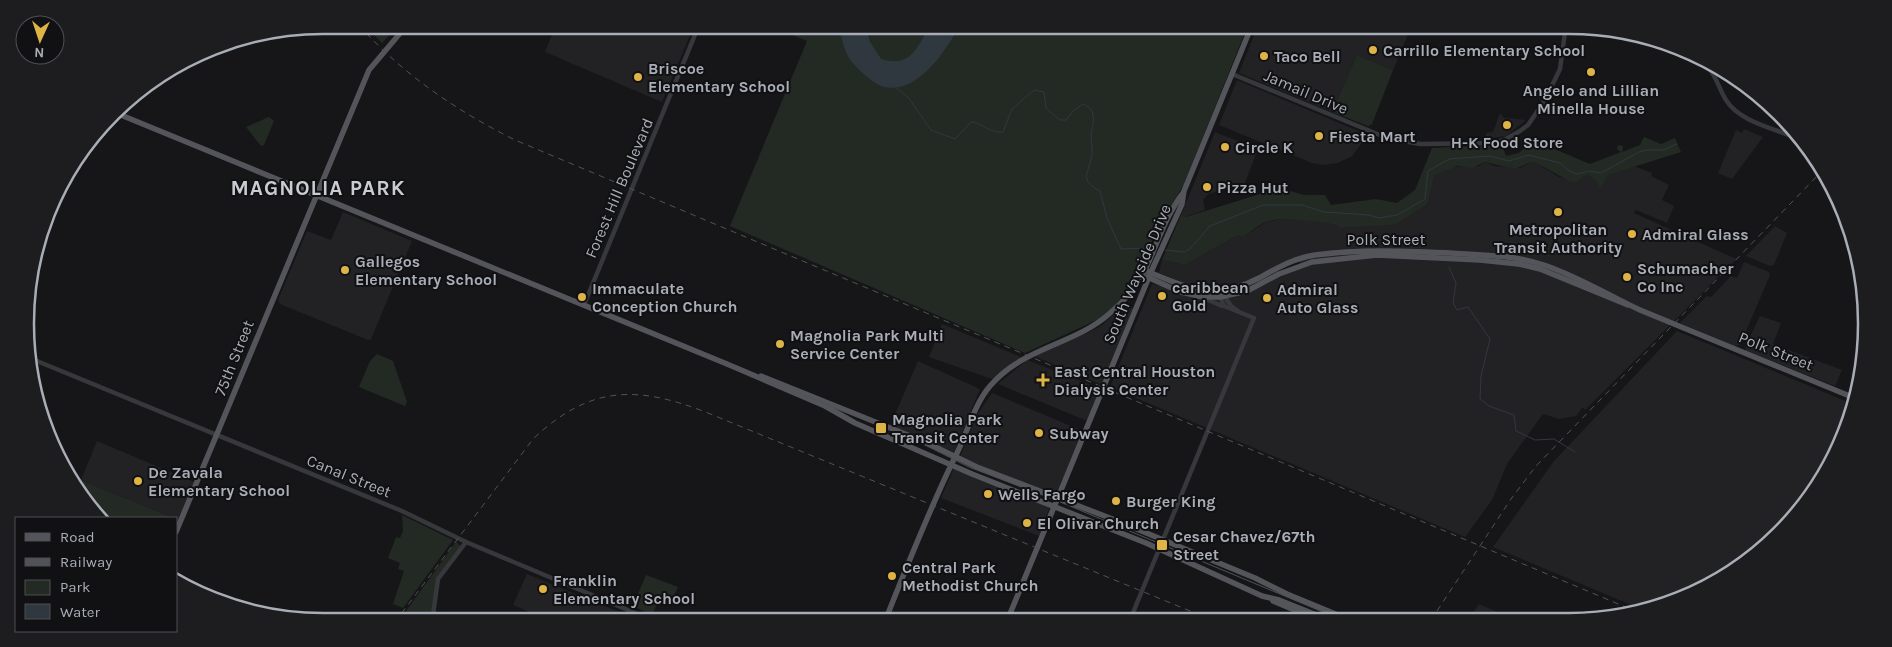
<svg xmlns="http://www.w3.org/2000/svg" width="1892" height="647" font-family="Karla,sans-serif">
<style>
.built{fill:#222224}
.green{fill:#232a24}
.water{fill:#30383f}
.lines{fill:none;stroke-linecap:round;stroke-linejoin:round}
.stream{stroke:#30383f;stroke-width:1}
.minor{stroke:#37383c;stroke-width:4.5}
.major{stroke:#54555b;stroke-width:5.5}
.tram{stroke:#515257;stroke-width:1}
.rail{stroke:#515257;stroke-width:1;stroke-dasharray:6 5;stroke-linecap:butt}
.poi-dot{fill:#deb447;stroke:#111113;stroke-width:2}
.labels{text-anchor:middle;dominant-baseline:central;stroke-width:4;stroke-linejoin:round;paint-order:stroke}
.poi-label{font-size:16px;font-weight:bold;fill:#a9adb6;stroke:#111113;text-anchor:start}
.street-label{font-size:16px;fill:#a9adb6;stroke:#111113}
.district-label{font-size:21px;font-weight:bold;letter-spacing:1px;fill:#caccd3;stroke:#111113}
.rim{fill:none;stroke:#a9adb6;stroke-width:2.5}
</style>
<rect width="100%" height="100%" fill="#161618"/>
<g class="built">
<polygon points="556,25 671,25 691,33 662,102 545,52"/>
<polygon points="1258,25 1404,25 1409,32 1393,70 1357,55 1332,112 1239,73"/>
<polygon points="1237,80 1363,133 1365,139 1352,156 1338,163 1323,165 1312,163 1219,125"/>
<polygon points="1500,113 1504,118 1526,120 1506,136 1486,139 1486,133 1493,132"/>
<polygon points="1744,129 1763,137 1732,179 1718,173 1736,130 1742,133"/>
<polygon points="1215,132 1258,149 1245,183 1208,194 1203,200 1205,210 1185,217 1181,215"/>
<polygon points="1485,162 1494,166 1520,168 1531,162 1538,164 1559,177 1577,182 1587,175 1595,179 1634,166 1652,173 1651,176 1669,185 1662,200 1674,206 1667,223 1636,210 1634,213 1736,259 1585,410 1583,407 1576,416 1559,419 1543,414 1507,464 1492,500 1465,537 1110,387 1152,284 1222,299 1243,295 1302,266 1297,258 1248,282 1218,289 1190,286 1159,273 1162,260 1185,265 1238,235 1243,237 1266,222 1277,220 1302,219 1337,225 1341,228 1395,225 1428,204 1434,176 1453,167 1479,166"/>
<polygon points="343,212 412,241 371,339 368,340 280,304 278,300 307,231 331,240"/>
<polygon points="1775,226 1787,233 1774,265 1770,266 1746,256"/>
<polygon points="1744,262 1769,272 1770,275 1740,345 1734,346 1680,323 1707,296 1711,297 1731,276 1737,278"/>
<polygon points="1125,305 1133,308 1102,385 1034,356 1087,333 1101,326"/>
<polygon points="1760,316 1781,323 1773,344 1842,370 1835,386 1746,351 1745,347"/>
<polygon points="942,324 1021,357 992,379 929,357"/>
<polygon points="1677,331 1855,405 1827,473 1766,548 1700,591 1641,609 1493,547 1554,461"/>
<polygon points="1027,360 1101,389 1088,419 1085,420 998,384"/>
<polygon points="918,361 980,389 954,452 890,426"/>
<polygon points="992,393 1083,431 1056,494 1052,495 960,457 977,415"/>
<polygon points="97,441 194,482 179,520 81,480"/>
<polygon points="954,468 1050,506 1039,536 941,498"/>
<polygon points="527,574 607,607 642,621 553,622 513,605"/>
<polygon points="1479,604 1516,620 1468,620"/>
</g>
<g class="green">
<polygon points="365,25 399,25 382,43"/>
<polygon points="768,25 1248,25 1184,184 1158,227 1139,272 1127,292 1112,309 1099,319 1025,353 730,226 807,41"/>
<polygon points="1357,55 1393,70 1372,124 1368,126 1332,112"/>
<polygon points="269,117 274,121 264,145 261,146 246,127"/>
<path d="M1644 137 1661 144 1675 138 1681 152 1608 175 1600 188 1595 179 1587 175 1577 182H1571L1538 164 1531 162 1515 169 1485 162 1472 168 1457 166 1434 176 1428 204 1395 225 1340 228 1337 225C1322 222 1280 216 1266 222 1259 225 1250 232 1243 237L1238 235 1185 265 1162 260 1181 215 1186 217 1279 188 1304 195H1325L1331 205 1376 199 1397 203 1415 190 1432 148 1502 145 1506 156 1519 153 1533 140 1590 164 1621 152 1617 149 1618 145 1623 146 1622 152 1640 145Z"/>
<polygon points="377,354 393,361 407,402 405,406 359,387 370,361"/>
<polygon points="81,480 174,518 104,518 76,490"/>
<polygon points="402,515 453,540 403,608 393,604 404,571 398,569 400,563 388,558 396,537 400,538 403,531"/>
<polygon points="456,542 461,546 440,574 430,619 406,611"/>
<polygon points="646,575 678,587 671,602 660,598 652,615 633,606"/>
</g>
<path class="water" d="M837 25H865L870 42 881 59C911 68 917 48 930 25H960C946 50 919 94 884 87 873 84 858 69 851 61 844 52 842 36 837 25Z"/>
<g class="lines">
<g class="stream">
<path d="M894 86 908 97 931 130 955 139 971 122C983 123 991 134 1003 132L1012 109 1034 90 1044 92 1046 108 1060 120H1066L1073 111 1083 104C1098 110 1093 122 1091 135 1091 141 1093 148 1092 155 1089 173 1078 180 1100 191L1107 218 1121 249 1153 248"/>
<polyline points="1165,250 1184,252 1190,249 1210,226 1263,205 1302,205 1324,212 1369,215 1379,218 1397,215 1425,199 1428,171 1449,159 1490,156 1509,161 1529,155 1560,163 1568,170 1577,174 1589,171 1601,173 1639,152 1646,150 1663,150 1677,144"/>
<polyline points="1449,267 1456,283 1453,303 1457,310 1468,307 1490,339 1481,376 1480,399 1489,406 1514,415 1516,431 1535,440 1554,439 1575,452"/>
</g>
<g class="minor">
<polyline points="1643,35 1653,39"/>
<path d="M1707 66C1716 75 1719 89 1726 100 1739 121 1772 128 1794 137"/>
<polyline points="1232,74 1387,138 1420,144 1491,143 1504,140 1520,131 1528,125 1545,100 1560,69 1566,25"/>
<polyline points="1221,291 1231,306 1238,311"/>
<polyline points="1204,298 1222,306"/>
<polyline points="584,305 699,25"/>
<polyline points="32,359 402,511 466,542 654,621"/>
<polyline points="1130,620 1254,318 1224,306 1220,296"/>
<polyline points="432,622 438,579 466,542"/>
</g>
<g class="major">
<polyline points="116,113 727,364 825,406 855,423 972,474 1146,543 1262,596 1279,600 1329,620"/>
<path d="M1144 270C1188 288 1214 302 1259 278 1277 268 1294 258 1315 255 1362 249 1403 251 1450 253 1482 255 1514 255 1544 265 1577 276 1608 295 1640 310L1857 399"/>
<polyline points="1147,277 1181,292 1203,297 1220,297 1247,291 1279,274 1312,262 1377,255 1480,260 1519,264 1540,269 1628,305"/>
<polyline points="761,376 925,442 977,467 1115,520 1255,578 1287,594 1350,620"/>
<polyline points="176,532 369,70 407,25"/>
<polyline points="1273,601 1318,620"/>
<polyline points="1348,615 1360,620"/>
<path d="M885 621C907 566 929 510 955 457 967 435 973 406 990 386 1023 347 1074 345 1109 314 1122 303 1135 289 1143 274 1157 246 1164 218 1183 193"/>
<polyline points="1007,621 1151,272 1182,204 1184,191 1252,25"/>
</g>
<polyline class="tram" points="804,395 915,440 969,467 1058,501 1342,620"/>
<g class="rail">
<path d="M359 25C402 74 457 111 515 140L1635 611"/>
<polyline points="1431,620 1511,499 1536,466 1823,170"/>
<path d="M395 622 533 439C590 385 637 385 708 413L1212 620"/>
</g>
</g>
<g class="poi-dot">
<circle cx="1373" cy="50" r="5"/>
<circle cx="1264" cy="56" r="5"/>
<circle cx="1591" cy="72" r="5"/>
<circle cx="638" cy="77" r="5"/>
<circle cx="1507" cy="125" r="5"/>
<circle cx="1319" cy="136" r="5"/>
<circle cx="1225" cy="147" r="5"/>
<circle cx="1207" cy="187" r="5"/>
<circle cx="1558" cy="212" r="5"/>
<circle cx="1632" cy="234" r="5"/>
<circle cx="345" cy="270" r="5"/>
<circle cx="1627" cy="277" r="5"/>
<circle cx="1162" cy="296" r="5"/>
<circle cx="582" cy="297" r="5"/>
<circle cx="1267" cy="298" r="5"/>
<circle cx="780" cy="344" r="5"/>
<path d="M1040.5 372.5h5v5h5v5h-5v5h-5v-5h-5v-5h5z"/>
<rect x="875" y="422" width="12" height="12" rx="2.5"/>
<circle cx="1039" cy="433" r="5"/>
<circle cx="138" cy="481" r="5"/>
<circle cx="988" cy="494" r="5"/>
<circle cx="1116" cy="501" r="5"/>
<circle cx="1027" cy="523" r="5"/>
<rect x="1156" y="539" width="12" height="12" rx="2.5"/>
<circle cx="892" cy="576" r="5"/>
<circle cx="543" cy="589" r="5"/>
</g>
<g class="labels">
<g class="poi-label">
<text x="1383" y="50">Carrillo Elementary School</text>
<text x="1274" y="56">Taco Bell</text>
<text x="648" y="68">Briscoe<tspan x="648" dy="18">Elementary School</tspan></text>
<text x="1591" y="90" text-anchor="middle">Angelo and Lillian<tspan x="1591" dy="18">Minella House</tspan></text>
<text x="1329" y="136">Fiesta Mart</text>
<text x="1507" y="142" text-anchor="middle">H-K Food Store</text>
<text x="1235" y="147">Circle K</text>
<text x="1217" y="187">Pizza Hut</text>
<text x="1558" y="229" text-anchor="middle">Metropolitan<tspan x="1558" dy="18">Transit Authority</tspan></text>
<text x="1642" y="234">Admiral Glass</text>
<text x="355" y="261">Gallegos<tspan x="355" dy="18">Elementary School</tspan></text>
<text x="1637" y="268">Schumacher<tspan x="1637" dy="18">Co Inc</tspan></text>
<text x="1172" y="287">caribbean<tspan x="1172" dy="18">Gold</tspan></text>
<text x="592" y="288">Immaculate<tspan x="592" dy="18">Conception Church</tspan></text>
<text x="1277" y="289">Admiral<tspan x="1277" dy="18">Auto Glass</tspan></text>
<text x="790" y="335">Magnolia Park Multi<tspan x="790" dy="18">Service Center</tspan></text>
<text x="1054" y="371">East Central Houston<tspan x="1054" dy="18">Dialysis Center</tspan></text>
<text x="892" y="419">Magnolia Park<tspan x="892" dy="18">Transit Center</tspan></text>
<text x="1049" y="433">Subway</text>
<text x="148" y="472">De Zavala<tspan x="148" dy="18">Elementary School</tspan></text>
<text x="998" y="494">Wells Fargo</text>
<text x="1126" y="501">Burger King</text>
<text x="1037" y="523">El Olivar Church</text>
<text x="1173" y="536">Cesar Chavez/67th<tspan x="1173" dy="18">Street</tspan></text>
<text x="902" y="567">Central Park<tspan x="902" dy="18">Methodist Church</tspan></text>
<text x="553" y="580">Franklin<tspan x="553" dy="18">Elementary School</tspan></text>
</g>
<g class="street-label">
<text transform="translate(1306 92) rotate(23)">Jamail Drive</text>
<text transform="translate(619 188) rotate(-67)">Forest Hill Boulevard</text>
<text x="1386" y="239">Polk Street</text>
<text transform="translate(1137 274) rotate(-67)">South Wayside Drive</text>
<text transform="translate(1776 351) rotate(22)">Polk Street</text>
<text transform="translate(234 358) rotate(-68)">75th Street</text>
<text transform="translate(349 476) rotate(22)">Canal Street</text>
</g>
<g class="district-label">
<text x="318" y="188">MAGNOLIA PARK</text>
</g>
</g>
<path d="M0 0H1892V647H0ZM323 34H1569A289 289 0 0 1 1858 323V324A289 289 0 0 1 1569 613H323A289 289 0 0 1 34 324V323A289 289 0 0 1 323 34Z" fill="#1d1d20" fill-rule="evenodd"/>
<path class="rim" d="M323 34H1569A289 289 0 0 1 1858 323V324A289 289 0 0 1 1569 613H323A289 289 0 0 1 34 324V323A289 289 0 0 1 323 34Z"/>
<rect x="15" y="517" width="162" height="115" fill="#111113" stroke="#4e4f54"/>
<rect x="25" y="533" width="25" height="8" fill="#54555b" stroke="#4e4f54"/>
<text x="60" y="542" font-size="15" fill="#a9adb6">Road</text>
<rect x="25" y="558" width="25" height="8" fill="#515257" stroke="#4e4f54"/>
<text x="60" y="567" font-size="15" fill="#a9adb6">Railway</text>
<rect x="25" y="580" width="25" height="15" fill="#232a24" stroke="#4e4f54"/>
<text x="60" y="592" font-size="15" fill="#a9adb6">Park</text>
<rect x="25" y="604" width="25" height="15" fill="#30383f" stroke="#4e4f54"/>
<text x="60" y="617" font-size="15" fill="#a9adb6">Water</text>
<g transform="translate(40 40) rotate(183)"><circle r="24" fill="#111113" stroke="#4e4f54"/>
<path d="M0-4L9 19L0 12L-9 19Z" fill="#deb447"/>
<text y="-8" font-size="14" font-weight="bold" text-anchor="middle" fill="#a9adb6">N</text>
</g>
</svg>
